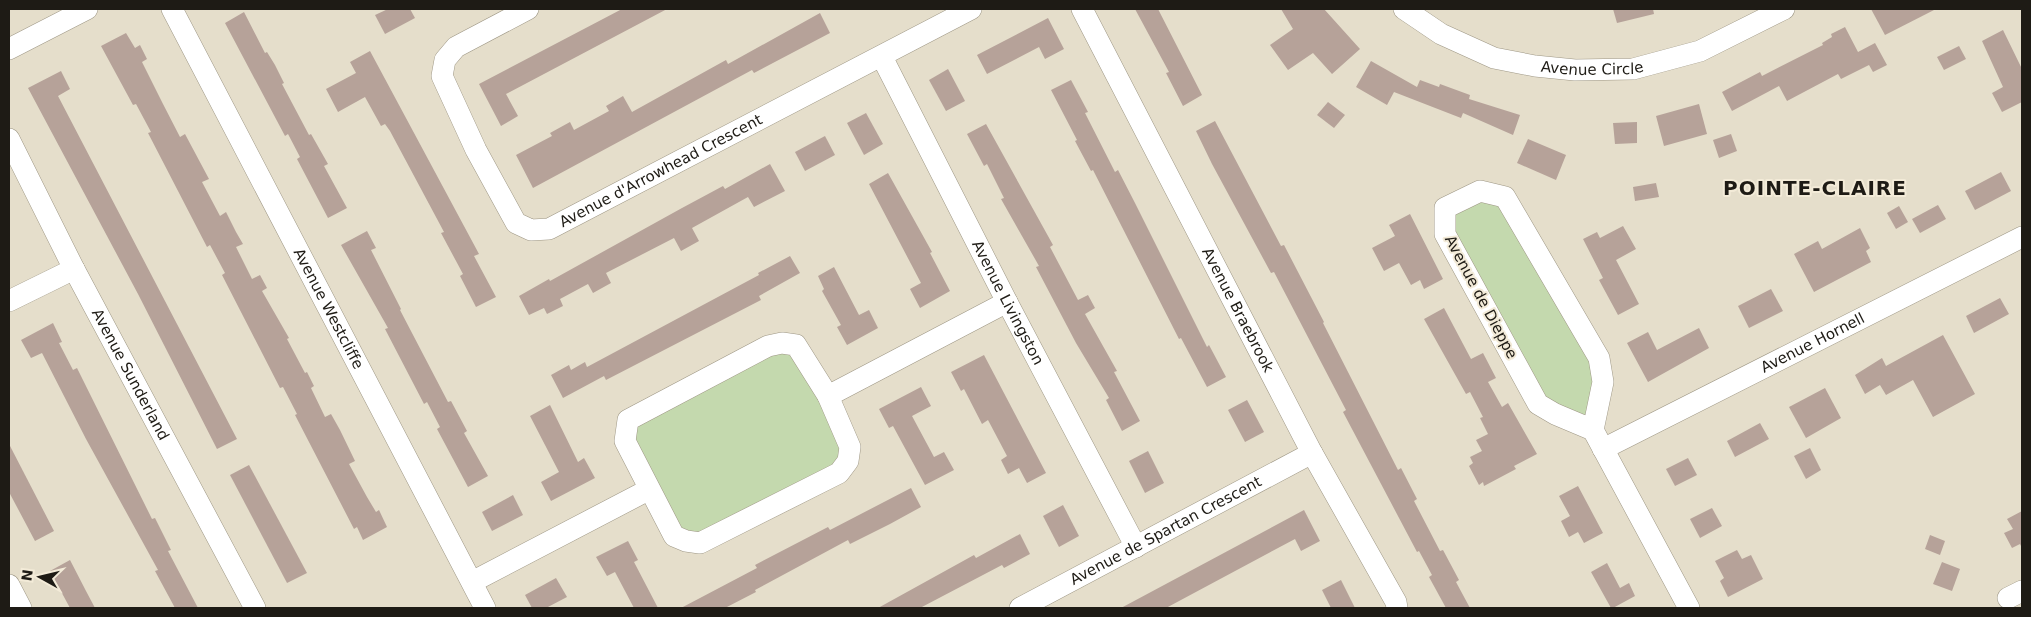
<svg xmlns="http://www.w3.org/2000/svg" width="2031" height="617" font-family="'DejaVu Sans',sans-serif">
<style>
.green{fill:#c4d9ae}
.building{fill:#b6a299}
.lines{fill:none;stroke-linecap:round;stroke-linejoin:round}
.minor-casing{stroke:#9e9785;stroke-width:22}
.minor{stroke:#fff;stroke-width:21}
.labels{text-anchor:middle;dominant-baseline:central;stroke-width:4;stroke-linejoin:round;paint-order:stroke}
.street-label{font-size:15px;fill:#1e1b15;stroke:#f3ebd8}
.district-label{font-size:20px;font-weight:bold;letter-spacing:1px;fill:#1e1b15;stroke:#f3ebd8}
</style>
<rect width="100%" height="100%" fill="#e5decb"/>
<g class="green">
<polygon points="1505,197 1599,358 1593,430 1555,414 1445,234 1445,208"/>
<polygon points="796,345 848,461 686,541 648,490 628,420"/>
</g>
<g class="building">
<polygon points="388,9 410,9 415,18 385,34 375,15"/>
<polygon points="622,9 667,9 506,94 518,116 501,126 479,84"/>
<polygon points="1135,9 1158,9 1202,95 1183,106 1166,73 1169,72"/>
<polygon points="1281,9 1324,9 1360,49 1332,74 1313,53 1288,70 1270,45 1293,29"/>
<polygon points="1613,9 1653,9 1654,14 1617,23"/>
<polygon points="1871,9 1936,9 1885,35"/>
<polygon points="244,12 265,53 267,52 275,65 284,83 282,84 309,135 311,134 328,164 324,166 347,208 328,218 297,159 300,157 288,134 285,136 225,23"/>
<polygon points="820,13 830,33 754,73 752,70 533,188 516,155 552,136 550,133 570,122 574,130 609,111 606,106 623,96 632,112 726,60 728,64"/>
<polygon points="1048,18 1064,49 1045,59 1039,47 987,74 977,55"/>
<polygon points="1845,27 1858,52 1875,43 1887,65 1873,72 1869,65 1841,79 1838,74 1787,101 1779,86 1732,111 1722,92 1760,72 1762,76 1823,45 1822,43 1832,37 1831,34"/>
<polygon points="2003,30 2022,69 2022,102 2002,112 1992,93 2003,87 1982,41"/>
<polygon points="126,33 135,48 140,45 147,59 142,62 163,104 180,137 185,134 209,179 202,182 220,216 226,212 236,232 243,244 236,247 252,279 260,275 267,288 262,291 289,338 287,339 305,373 307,372 314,386 311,388 325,417 331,414 340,430 355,461 349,464 367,497 376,512 379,510 387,527 363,540 357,527 354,529 295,415 297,414 283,387 280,388 222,275 225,273 210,245 207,247 148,133 151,132 136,104 133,105 101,46"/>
<polygon points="1959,46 1966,59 1944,70 1937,57"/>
<polygon points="370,51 479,254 474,256 496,297 476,307 460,276 463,274 441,233 444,232 390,131 385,124 381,126 365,97 338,112 326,89 356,73 350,62"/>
<polygon points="1371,61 1417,87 1420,80 1439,87 1440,84 1470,95 1469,99 1520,115 1513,135 1463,113 1461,118 1394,92 1387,105 1356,87"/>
<polygon points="948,69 965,101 946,111 929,80"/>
<polygon points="61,71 70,89 58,96 237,439 217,449 138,294 28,88"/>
<polygon points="1071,80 1088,112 1085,113 1115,172 1118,170 1135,203 1207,347 1209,345 1226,377 1207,387 1181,338 1179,339 1093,170 1091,171 1075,141 1077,140 1051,90"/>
<polygon points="1328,102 1345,115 1334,128 1317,115"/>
<polygon points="1699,104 1707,134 1664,146 1656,116"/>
<polygon points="866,113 883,144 864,155 847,123"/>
<polygon points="1215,121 1281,246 1284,245 1324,322 1323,323 1398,470 1401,468 1417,499 1414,501 1440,551 1443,550 1459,580 1456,582 1470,608 1446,608 1429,577 1432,575 1419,551 1417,552 1343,412 1346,410 1274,272 1271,273 1212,164 1196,131"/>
<polygon points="1637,122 1637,143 1615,144 1613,123"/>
<polygon points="986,124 1053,245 1050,247 1078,300 1088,295 1095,308 1085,314 1117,371 1114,372 1140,421 1122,431 1106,400 1109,398 1076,343 1036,267 1039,266 1001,199 1004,198 987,164 984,166 967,134"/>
<polygon points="1731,134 1737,151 1719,158 1713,140"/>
<polygon points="825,136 835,155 805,171 795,152"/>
<polygon points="1528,139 1566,155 1556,180 1517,163"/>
<polygon points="770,164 785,191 754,207 748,197 692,228 699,241 681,251 674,238 606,273 611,283 593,293 588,284 560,299 563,306 547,314 544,308 529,315 519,296 549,279 550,281 682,208 723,186 725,189"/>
<polygon points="2001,172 2011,191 1975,210 1965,191"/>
<polygon points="888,173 932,252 930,253 950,291 920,308 910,289 921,283 869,184"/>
<polygon points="1656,183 1659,197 1635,201 1633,187"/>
<polygon points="1938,205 1946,219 1920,233 1912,219"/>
<polygon points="1899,206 1908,222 1896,229 1887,213"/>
<polygon points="1410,214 1443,279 1424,289 1420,280 1411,285 1399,263 1384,271 1372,248 1395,236 1389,225"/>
<polygon points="1623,226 1636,249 1616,260 1639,304 1618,315 1599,280 1603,278 1583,239 1597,232 1600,238"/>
<polygon points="1860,228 1870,248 1866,251 1871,262 1814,292 1794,254 1818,241 1822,249"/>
<polygon points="367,231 376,248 371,250 401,309 400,310 448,402 451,401 467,431 464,433 488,476 468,487 437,429 440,427 427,402 424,404 385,329 388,328 341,245"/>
<polygon points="790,256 800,273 759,296 761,300 606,380 604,376 563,398 551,375 569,365 571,370 585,362 587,367 759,275 758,273"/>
<polygon points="834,267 859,315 869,310 878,328 847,345 837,327 841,325 822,291 824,289 818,276"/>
<polygon points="1771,289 1783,311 1749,328 1738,306"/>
<polygon points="2000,298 2009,314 1974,333 1966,316"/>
<polygon points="1444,308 1471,359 1483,353 1496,378 1488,382 1502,407 1508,403 1537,454 1514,466 1516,469 1484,486 1483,482 1479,485 1469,466 1473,463 1470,457 1482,451 1476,440 1488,434 1480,418 1483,417 1470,392 1466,394 1424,319"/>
<polygon points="53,323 62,342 59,343 73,370 77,368 152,519 155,518 171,550 168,551 198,608 175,608 155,571 158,570 86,439 42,353 31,358 21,340"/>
<polygon points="1699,328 1709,348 1648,382 1627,343 1648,332 1657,350"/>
<polygon points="1943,335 1975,394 1933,417 1913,380 1886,395 1880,385 1865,394 1855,375 1882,358 1886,366"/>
<polygon points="984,355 1046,473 1027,483 1019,468 1008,474 1001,460 1007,456 988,420 982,424 964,389 961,391 951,372"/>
<polygon points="921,387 931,406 912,416 934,457 944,452 954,470 925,485 893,426 889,428 879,409"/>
<polygon points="1825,388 1841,418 1806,438 1789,407"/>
<polygon points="1247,400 1264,432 1245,442 1228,410"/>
<polygon points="550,405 578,462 584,458 595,478 551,501 541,482 559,472 530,416"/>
<polygon points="1760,423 1769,439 1735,457 1727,441"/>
<polygon points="9,444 54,531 35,541 9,492"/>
<polygon points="1810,448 1821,470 1806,479 1794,456"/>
<polygon points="1148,451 1164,483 1145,493 1129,461"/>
<polygon points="1688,458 1697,475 1675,486 1666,469"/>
<polygon points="249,465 307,573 287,583 230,475"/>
<polygon points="1578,486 1603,533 1584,543 1578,532 1569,537 1561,521 1570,516 1559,496"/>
<polygon points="911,488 921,507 890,524 850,544 848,540 755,590 756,592 725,608 681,608 757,568 755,565 828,527 830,530"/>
<polygon points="513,495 523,515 492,531 482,512"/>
<polygon points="1063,505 1079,536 1059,547 1043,516"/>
<polygon points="1712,508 1722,526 1700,538 1690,519"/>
<polygon points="1304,510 1320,541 1301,551 1295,539 1166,608 1121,608"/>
<polygon points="2022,511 2022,548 2020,544 2012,548 2004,533 2013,529 2007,519"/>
<polygon points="1020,534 1030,554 1004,568 1002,565 920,608 878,608 974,555 976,558"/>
<polygon points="1930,535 1945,541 1940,555 1925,549"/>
<polygon points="628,541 638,560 634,562 658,608 634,608 615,572 607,576 596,557"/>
<polygon points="1737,550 1742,559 1751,555 1763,579 1728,597 1720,581 1724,578 1715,561"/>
<polygon points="70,560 86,591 95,608 70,608 50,571"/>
<polygon points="1942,562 1960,569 1952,591 1933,584"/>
<polygon points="1607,563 1620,588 1629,583 1635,596 1613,608 1611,608 1591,572"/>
<polygon points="556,578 567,597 546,608 532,608 525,595"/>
<polygon points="1341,580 1355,608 1331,608 1322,590"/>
</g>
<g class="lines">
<g class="minor-casing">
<g id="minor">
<path id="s1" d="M172 9 485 608"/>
<path id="s2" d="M528 9 456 47 445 60 442 76 476 150 516 223 531 230 549 229 971 9"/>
<path id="s3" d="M1082 9 1312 453 1396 602 1397 608"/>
<path id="s4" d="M1404 9 1441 34 1494 58 1535 66 1575 70 1633 69 1700 51 1784 9"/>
<polyline points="9,49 87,9"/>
<path id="s5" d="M882 57 1007 302 1136 547"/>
<path id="s6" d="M9 139 74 269 255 608"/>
<polyline points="9,301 74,269"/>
<polygon points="782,343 796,345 828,396 850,447 848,461 839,473 700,543 686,541 674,536 625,441 628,420 768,346"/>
<polyline points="828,396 1007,302"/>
<polyline points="1593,430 1555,414 1538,404 1445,234 1445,208 1480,191 1505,197 1599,358 1603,382 1593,430 1689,608"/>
<path id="s7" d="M1603 449 2022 237"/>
<polyline points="472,582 648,490"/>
<polyline points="9,585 21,608"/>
<polyline points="2008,598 2022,591"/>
<path id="s8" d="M1020 608 1312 453"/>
</g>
</g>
<use href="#minor" class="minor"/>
</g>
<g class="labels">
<g class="street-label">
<text stroke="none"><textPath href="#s4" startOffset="202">Avenue Circle</textPath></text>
<text stroke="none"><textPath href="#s2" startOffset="440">Avenue d'Arrowhead Crescent</textPath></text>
<text transform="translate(1481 297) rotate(62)">Avenue de Dieppe</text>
<text stroke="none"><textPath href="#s5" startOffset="276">Avenue Livingston</textPath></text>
<text stroke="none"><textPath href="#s1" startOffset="338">Avenue Westcliffe</textPath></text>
<text stroke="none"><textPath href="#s3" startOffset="339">Avenue Braebrook</textPath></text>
<text stroke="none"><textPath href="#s7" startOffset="235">Avenue Hornell</textPath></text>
<text stroke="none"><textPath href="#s6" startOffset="265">Avenue Sunderland</textPath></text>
<text stroke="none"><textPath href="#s8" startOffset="165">Avenue de Spartan Crescent</textPath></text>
</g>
<g class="district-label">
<text x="1815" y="188">POINTE-CLAIRE</text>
</g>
</g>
<rect width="2031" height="617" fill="none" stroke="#1e1b15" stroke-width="20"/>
<g transform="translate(40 577) rotate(278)" stroke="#f3ebd8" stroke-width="4" paint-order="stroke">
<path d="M0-4L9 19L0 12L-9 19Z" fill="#1e1b15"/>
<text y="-8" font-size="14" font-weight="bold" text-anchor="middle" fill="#1e1b15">N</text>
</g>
</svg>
